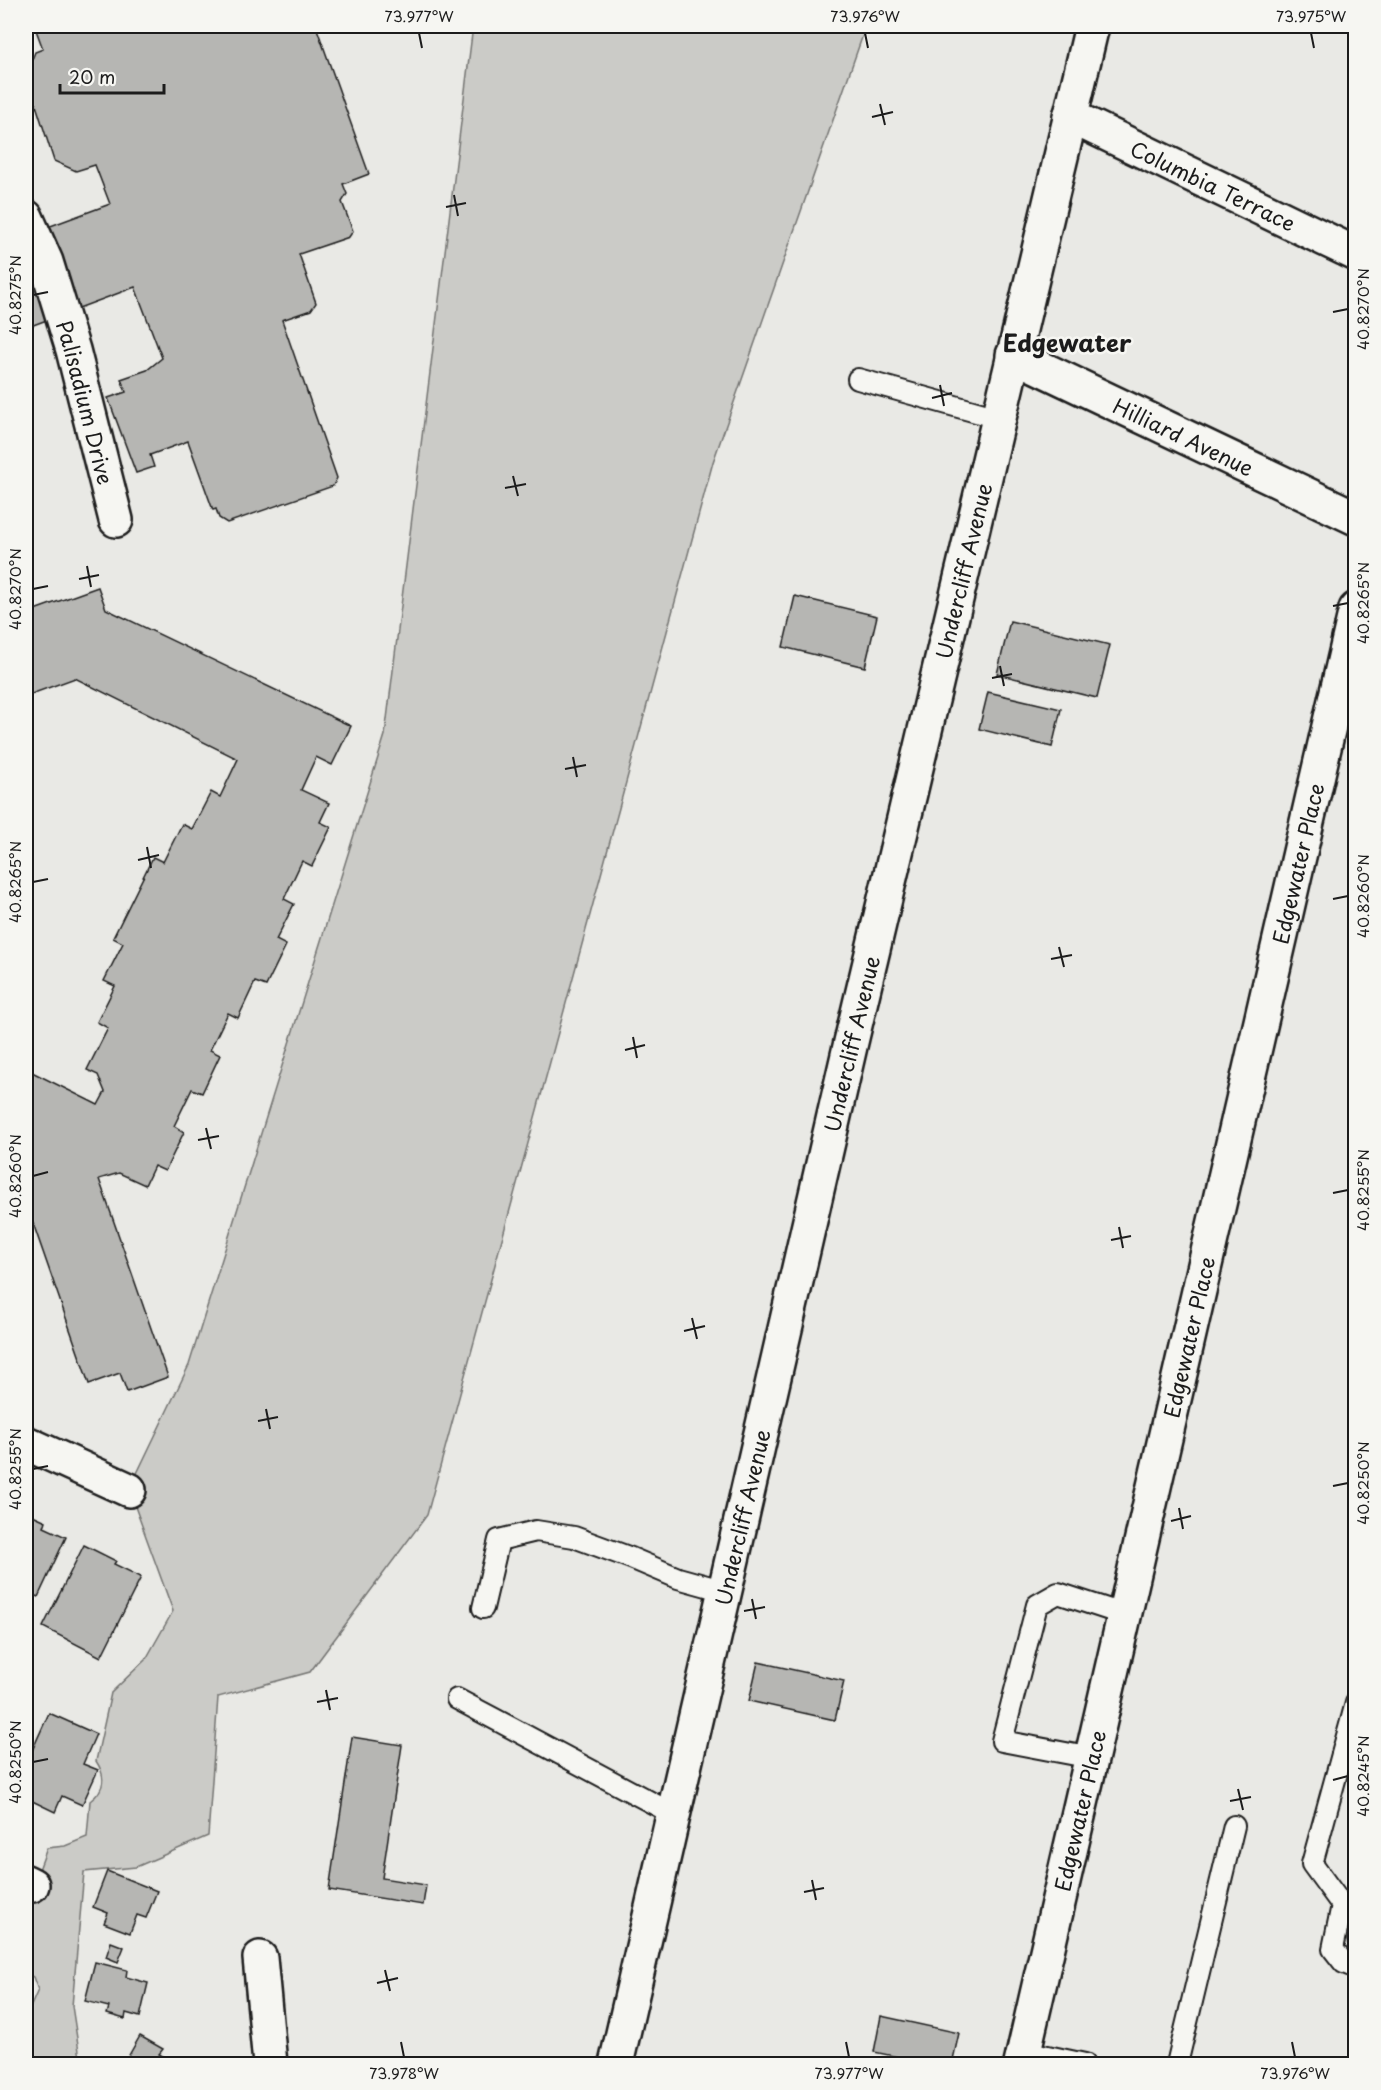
<svg xmlns="http://www.w3.org/2000/svg" width="1381" height="2090" font-family="'Playpen Sans',sans-serif">
<style>
.green{fill:#cbcbc7;stroke:#747472;stroke-width:1.5}
.building{fill:#b6b6b3;stroke:#1c1c1c;stroke-width:1.5}
.lines{fill:none;stroke-linecap:round;stroke-linejoin:round}
.lane-casing{stroke:#1c1c1c;stroke-width:24}
.street-casing{stroke:#1c1c1c;stroke-width:38}
.lane{stroke:#f6f6f2;stroke-width:20}
.street{stroke:#f6f6f2;stroke-width:33}
.ticks{fill:none;stroke:#1c1c1c;stroke-width:2}
.labels{text-anchor:middle;dominant-baseline:central;stroke-width:5;stroke-linejoin:round;paint-order:stroke}
.street-label{font-size:21px;fill:#1c1c1c;stroke:#f6f6f2}
.quarter-label{font-size:24px;font-weight:bold;fill:#1c1c1c;stroke:#f6f6f2}
.neatline{fill:none;stroke:#1c1c1c;stroke-width:2}
.ticks-label{font-size:15px;text-anchor:middle;fill:#1c1c1c}
</style>
<rect width="100%" height="100%" fill="#e9e9e5"/>
<filter id="ink" filterUnits="userSpaceOnUse"><feTurbulence type="fractalNoise" baseFrequency=".0167" numOctaves="2"/><feDisplacementMap in="SourceGraphic" scale="12" xChannelSelector="R" yChannelSelector="G"/><feConvolveMatrix kernelMatrix="1 2 1 2 8 2 1 2 1" color-interpolation-filters="sRGB"/></filter>
<g filter="url(#ink)">
<path class="green" d="M473 26H866L713 462 427 1515 310 1672 218 1697 208 1836 136 1867 84 1872 72 2006 81 2064H26V2017L38 1990 33 1977 26 1973V1905L47 1848 65 1846 87 1837 90 1801C106 1789 106 1776 96 1761L111 1693 146 1659 173 1611 129 1490 189 1365 385 735Z"/>
<g class="building">
<polygon points="48,26 316,26 369,174 343,184 347,194 342,202 353,231 349,237 299,254 316,303 311,310 282,320 337,478 333,486 227,523 219,518 216,509 213,510 188,441 150,455 154,467 136,473 108,398 126,392 121,379 147,370 162,358 135,287 28,327 26,319 26,235 110,204 95,165 76,171 54,161 26,74 35,52 43,49 36,30"/>
<polygon points="98,587 106,609 351,726 332,765 316,757 301,790 329,803 320,822 331,827 312,866 302,861 284,899 294,904 276,940 286,945 266,986 255,982 238,1018 228,1013 210,1050 220,1055 202,1093 192,1089 174,1126 184,1132 165,1171 154,1166 145,1185 119,1173 99,1179 168,1377 127,1392 120,1373 89,1384 26,1203 26,1069 98,1105 105,1092 98,1075 87,1070 108,1028 97,1022 115,986 104,981 123,943 113,938 153,857 163,862 182,824 192,829 211,792 220,797 238,759 75,678 26,696 26,613"/>
<polygon points="795,596 877,616 865,667 783,647"/>
<polygon points="1010,621 1110,645 1097,698 997,674"/>
<polygon points="988,692 1061,709 1052,747 979,729"/>
<polygon points="26,1512 46,1521 44,1527 66,1537 38,1597 26,1592"/>
<polygon points="84,1545 116,1561 114,1564 141,1577 101,1657 43,1627"/>
<polygon points="758,1662 844,1681 835,1720 749,1701"/>
<polygon points="49,1713 96,1734 83,1764 98,1770 82,1805 62,1796 55,1812 26,1798 26,1764"/>
<polygon points="352,1737 402,1745 382,1878 426,1885 423,1905 329,1890"/>
<polygon points="107,1871 157,1891 146,1918 137,1915 130,1933 104,1923 108,1913 93,1907"/>
<polygon points="111,1942 124,1947 118,1962 106,1957"/>
<polygon points="95,1962 127,1970 126,1977 148,1983 140,2017 126,2013 125,2019 107,2014 109,2007 85,2001"/>
<polygon points="881,2016 959,2033 952,2064 932,2064 874,2052"/>
<polygon points="140,2036 163,2049 159,2054 177,2064 124,2064"/>
</g>
<g class="lines">
<g class="lane-casing">
<g id="lane">
<polyline points="858,379 998,418"/>
<polyline points="483,1608 499,1540 536,1531 574,1537 631,1558 678,1578 725,1591"/>
<polyline points="457,1699 673,1814"/>
<polyline points="1356,1703 1312,1864 1342,1905 1333,1949 1344,1963 1356,1968"/>
<polyline points="1092,1758 1002,1741 1037,1605 1058,1593 1125,1615"/>
<polyline points="1024,2051 1085,2064"/>
<polyline points="1177,2064 1234,1826"/>
</g>
</g>
<g class="street-casing">
<g id="street">
<path id="s1" d="M1070 116 1356 254"/>
<path id="s2" d="M26 217 46 262 73 350 116 520"/>
<path id="s3" d="M1013 355 1356 518"/>
<polyline points="26,1443 129,1490"/>
<polyline points="26,1882 32,1885"/>
<polyline points="260,1958 270,2064"/>
<path id="s4" d="M616 2064 851 1042 1092 26"/>
<path id="s5" d="M1021 2064 1356 609"/>
</g>
</g>
<use href="#lane" class="lane"/>
<use href="#street" class="street"/>
</g>
</g>
<path class="ticks" d="M419 33 422 48M865 33 868 48M1311 33 1314 48M880 104 885 125M872 117 893 112M454 195 458 216M446 207 466 203M33 295 48 292M1333 312 1348 309M940 385 944 406M932 398 952 393M513 476 518 496M505 488 526 484M87 566 91 587M79 579 99 575M33 589 48 586M1333 606 1348 603M1000 666 1004 686M992 678 1012 674M573 757 577 777M565 769 586 765M147 847 151 868M138 860 159 855M33 882 48 879M1333 899 1348 896M1059 947 1064 967M1051 959 1072 955M633 1037 637 1058M625 1050 645 1045M206 1128 211 1149M198 1140 219 1136M33 1176 48 1172M1333 1193 1348 1190M1119 1227 1123 1248M1111 1240 1131 1236M692 1318 697 1339M684 1331 705 1326M266 1409 270 1429M258 1421 278 1417M33 1469 48 1466M1333 1486 1348 1483M1179 1508 1183 1529M1171 1521 1191 1516M752 1599 756 1619M744 1611 765 1607M326 1690 330 1710M317 1702 338 1698M33 1762 48 1759M1333 1780 1348 1776M1238 1789 1243 1810M1230 1801 1251 1797M812 1880 816 1900M804 1892 824 1888M385 1970 390 1991M377 1983 398 1978M401 2042 404 2057M846 2042 849 2057M1292 2042 1295 2057"/>
<g class="labels">
<g class="street-label">
<text stroke="none"><textPath href="#s1" startOffset="159">Columbia Terrace</textPath></text>
<text stroke="none"><textPath href="#s2" startOffset="195">Palisadium Drive</textPath></text>
<text stroke="none"><textPath href="#s3" startOffset="189">Hilliard Avenue</textPath></text>
<text stroke="none"><textPath href="#s4" startOffset="1533">Undercliff Avenue</textPath></text>
<text stroke="none"><textPath href="#s5" startOffset="1232">Edgewater Place</textPath></text>
<text stroke="none"><textPath href="#s4" startOffset="1047">Undercliff Avenue</textPath></text>
<text stroke="none"><textPath href="#s5" startOffset="746">Edgewater Place</textPath></text>
<text stroke="none"><textPath href="#s4" startOffset="561">Undercliff Avenue</textPath></text>
<text stroke="none"><textPath href="#s5" startOffset="260">Edgewater Place</textPath></text>
</g>
<g class="quarter-label">
<text x="1067" y="342">Edgewater</text>
</g>
</g>
<rect width="1381" height="2090" fill="none" stroke="#f6f6f2" stroke-width="66"/>
<path d="M60 84v9h104v-9" fill="none" stroke="#1c1c1c" stroke-width="3"/>
<text x="69" y="84" font-size="18" fill="#1c1c1c" stroke="#f6f6f2" stroke-width="4.5" paint-order="stroke">20 m</text>
<rect x="33" y="33" width="1315" height="2024" class="neatline"/>
<g class="ticks-label">
<text x="419" y="22">73.977°W</text>
<text x="865" y="22">73.976°W</text>
<text x="1311" y="22">73.975°W</text>
<text transform="translate(16 295) rotate(-90)" y="5">40.8275°N</text>
<text transform="translate(1364 309) rotate(-90)" y="5">40.8270°N</text>
<text transform="translate(16 589) rotate(-90)" y="5">40.8270°N</text>
<text transform="translate(1364 603) rotate(-90)" y="5">40.8265°N</text>
<text transform="translate(16 882) rotate(-90)" y="5">40.8265°N</text>
<text transform="translate(1364 896) rotate(-90)" y="5">40.8260°N</text>
<text transform="translate(16 1176) rotate(-90)" y="5">40.8260°N</text>
<text transform="translate(1364 1190) rotate(-90)" y="5">40.8255°N</text>
<text transform="translate(16 1469) rotate(-90)" y="5">40.8255°N</text>
<text transform="translate(1364 1483) rotate(-90)" y="5">40.8250°N</text>
<text transform="translate(16 1762) rotate(-90)" y="5">40.8250°N</text>
<text transform="translate(1364 1776) rotate(-90)" y="5">40.8245°N</text>
<text x="404" y="2079">73.978°W</text>
<text x="849" y="2079">73.977°W</text>
<text x="1295" y="2079">73.976°W</text>
</g>
</svg>
